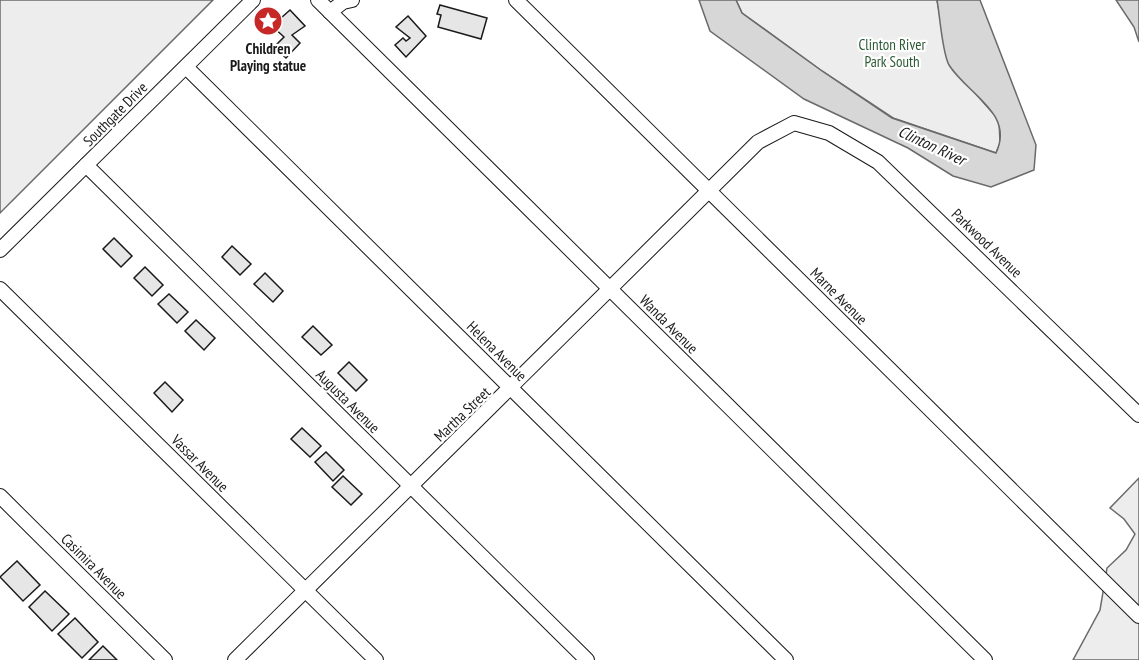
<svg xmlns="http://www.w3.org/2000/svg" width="1139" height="660" font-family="'PT Sans Narrow',sans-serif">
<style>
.built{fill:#ededed;stroke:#6a6a6a;stroke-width:1.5}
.water{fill:#d7d7d7;stroke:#6a6a6a;stroke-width:1.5}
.building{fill:#e6e6e6;stroke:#1a1a1a;stroke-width:1.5}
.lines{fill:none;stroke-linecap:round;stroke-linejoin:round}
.minor-casing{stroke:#1a1a1a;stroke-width:16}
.minor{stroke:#fff;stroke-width:14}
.labels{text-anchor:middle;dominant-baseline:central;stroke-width:4.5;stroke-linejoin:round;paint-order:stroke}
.park-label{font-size:15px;fill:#2b5a34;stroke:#fff}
.poi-label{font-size:15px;font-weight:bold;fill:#1a1a1a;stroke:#fff}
.street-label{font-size:15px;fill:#1a1a1a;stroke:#fff}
.water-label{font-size:16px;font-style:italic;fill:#1a1a1a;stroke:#fff}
</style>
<rect width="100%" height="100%" fill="#fff"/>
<g class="built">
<polygon points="0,0 213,0 0,213"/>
<polygon points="736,0 937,0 949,64 999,120 1000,143 996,153 893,118 822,71 742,13"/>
<polygon points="1139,478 1139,660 1073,660 1100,610 1107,568 1126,550 1135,534 1124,519 1110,508"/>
</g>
<g class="water">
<path d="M699 0H736L742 13 822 71 892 118 996 153C1015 113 967 94 949 65 942 52 940 16 937 0H980L1036 145 1034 170 991 187 953 176 908 148 804 99 710 31Z"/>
<polygon points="1116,0 1139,0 1139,42 1134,27"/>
</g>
<g class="building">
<polygon points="440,5 487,18 481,39 438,27 441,15 437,14"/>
<polygon points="290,10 305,26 292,35 300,43 286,58 274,47 284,37 272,26"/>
<polygon points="408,16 426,36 406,57 395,45 403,38 406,41 410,38 396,27"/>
<polygon points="114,238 132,256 121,267 103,249"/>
<polygon points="232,246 251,264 240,275 222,257"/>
<polygon points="145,267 163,285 152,296 134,278"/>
<polygon points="265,273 283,291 273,302 254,284"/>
<polygon points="169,294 188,312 177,323 158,304"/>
<polygon points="196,320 215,338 204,350 185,331"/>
<polygon points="313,326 332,345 321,355 302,337"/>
<polygon points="349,362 367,380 356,391 338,373"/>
<polygon points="165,382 183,400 172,412 154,393"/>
<polygon points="302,428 321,446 310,457 291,439"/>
<polygon points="326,452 344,470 333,481 315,462"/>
<polygon points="343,476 362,494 351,505 332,487"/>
<polygon points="17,561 40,585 23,601 0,577"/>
<polygon points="45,591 69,614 52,631 29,607"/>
<polygon points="75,618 98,642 82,658 58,634"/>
<polygon points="103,646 117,660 89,660"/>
</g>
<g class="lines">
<g class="minor-casing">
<g id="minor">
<polyline points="318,0 985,660"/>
<polyline points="516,0 1139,616"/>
<polyline points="330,12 343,2 352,0"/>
<polyline points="186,67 786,660"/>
<polyline points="86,165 587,660"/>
<polyline points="0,250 253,0"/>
<polyline points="0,289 376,660"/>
<polyline points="0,496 165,660"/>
<polyline points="235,660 758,142 794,123 829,133 878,162 1139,415"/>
</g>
</g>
<use href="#minor" class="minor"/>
</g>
<defs>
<g id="sight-disc" transform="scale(1.5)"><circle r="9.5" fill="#c62828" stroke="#fff"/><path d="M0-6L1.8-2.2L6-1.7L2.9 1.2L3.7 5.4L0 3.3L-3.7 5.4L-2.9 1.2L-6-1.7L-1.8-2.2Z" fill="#fff"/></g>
</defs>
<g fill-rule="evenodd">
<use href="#sight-disc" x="268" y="21"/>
</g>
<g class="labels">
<g class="park-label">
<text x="892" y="44">Clinton River<tspan x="892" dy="17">Park South</tspan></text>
</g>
<g class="poi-label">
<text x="268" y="48">Children<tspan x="268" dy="17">Playing statue</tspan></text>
</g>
<g class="street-label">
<text transform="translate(115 114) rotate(-45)">Southgate Drive</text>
<text transform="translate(987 243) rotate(44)">Parkwood Avenue</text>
<text transform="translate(839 296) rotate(45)">Marne Avenue</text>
<text transform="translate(669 324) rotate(45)">Wanda Avenue</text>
<text transform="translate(497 351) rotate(45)">Helena Avenue</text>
<text transform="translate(348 401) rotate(45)">Augusta Avenue</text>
<text transform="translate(462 414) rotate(-44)">Martha Street</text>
<text transform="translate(200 463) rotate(45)">Vassar Avenue</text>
<text transform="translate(94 566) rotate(45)">Casimira Avenue</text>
</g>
<g class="water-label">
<text transform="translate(932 145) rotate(25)">Clinton River</text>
</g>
</g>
</svg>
